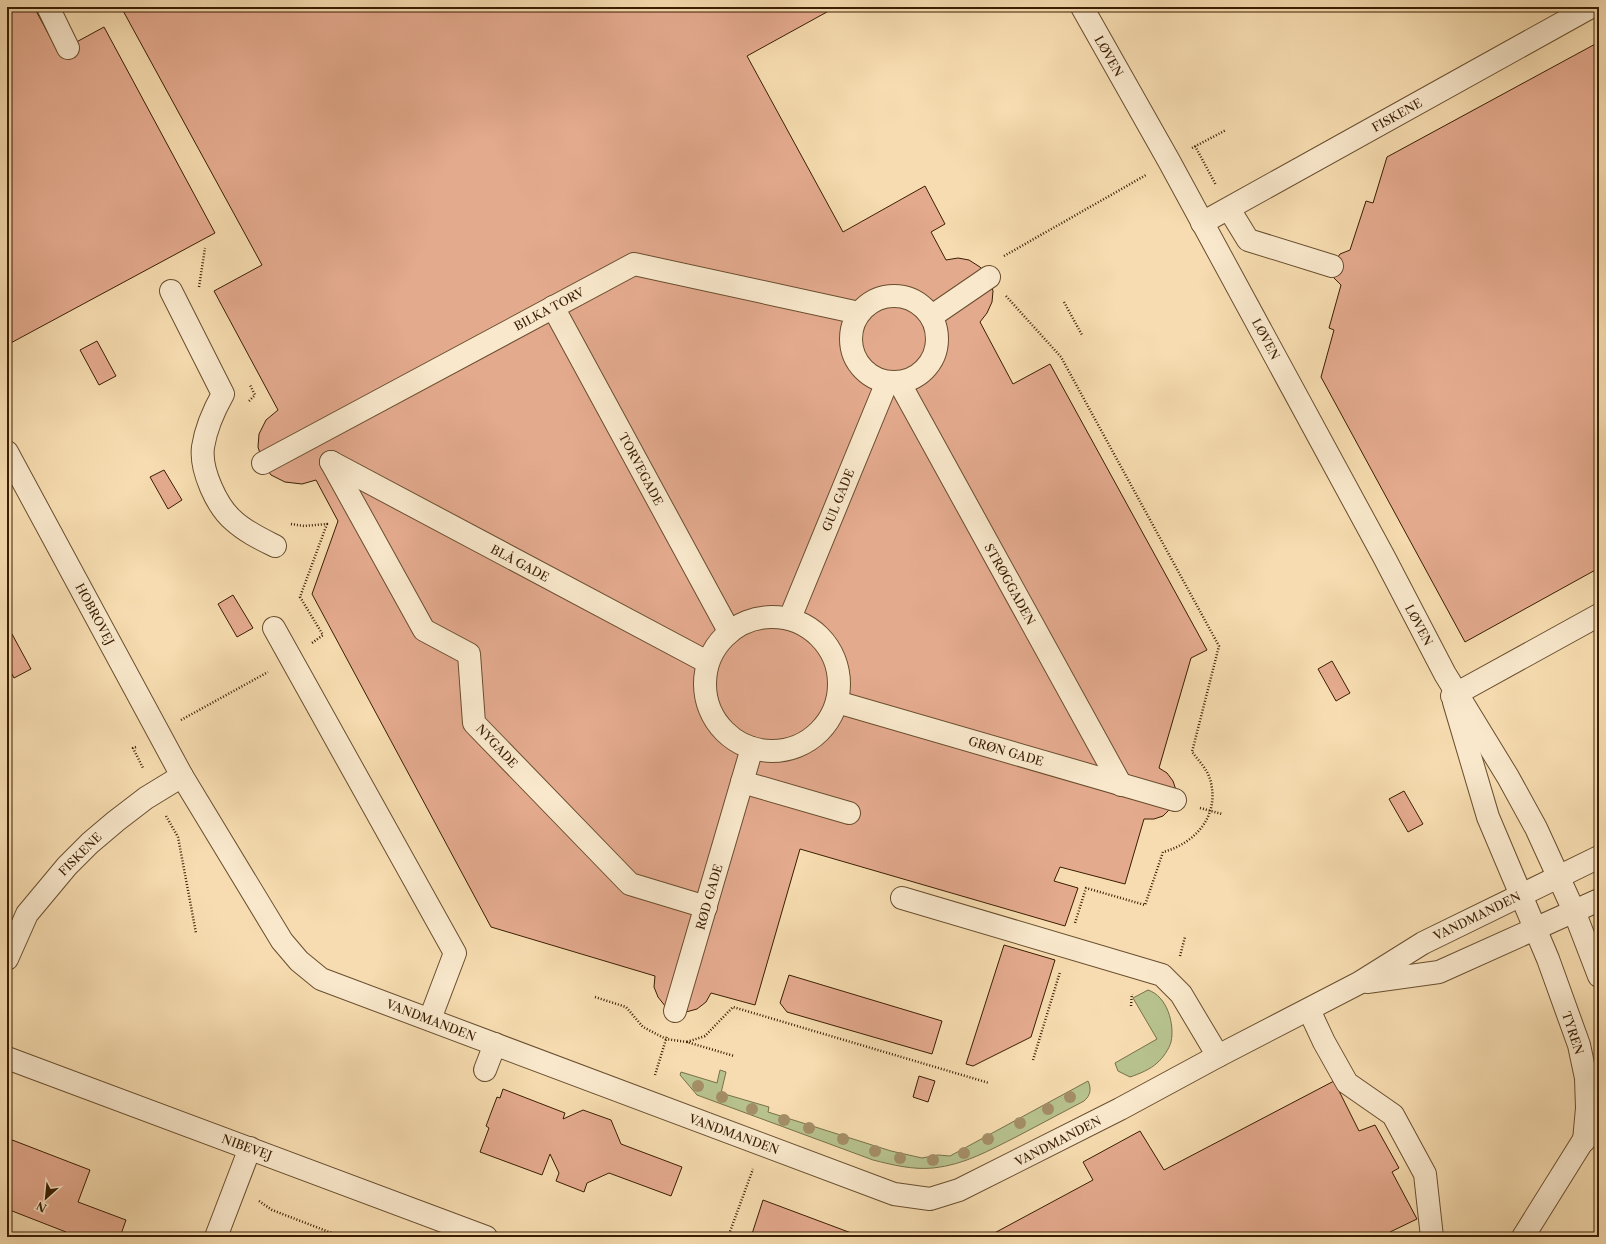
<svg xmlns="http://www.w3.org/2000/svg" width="1606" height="1244" font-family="'Libre Caslon Text',serif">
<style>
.green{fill:#b7c28e;stroke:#787048}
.building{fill:#e4aa8e;stroke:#3a1e02}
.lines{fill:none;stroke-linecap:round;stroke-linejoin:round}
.minor-casing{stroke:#694e2e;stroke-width:24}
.path{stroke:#3a1e02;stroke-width:2.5;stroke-dasharray:1 2;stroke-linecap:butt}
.minor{stroke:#f9e8cc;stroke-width:22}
.tree{fill:#a48e67}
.labels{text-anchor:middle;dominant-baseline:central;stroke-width:4;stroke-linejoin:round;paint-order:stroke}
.street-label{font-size:12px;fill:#3a1e02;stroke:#f9e8cc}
</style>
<rect width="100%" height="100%" fill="#f6dcb0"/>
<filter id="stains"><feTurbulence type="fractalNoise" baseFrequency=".005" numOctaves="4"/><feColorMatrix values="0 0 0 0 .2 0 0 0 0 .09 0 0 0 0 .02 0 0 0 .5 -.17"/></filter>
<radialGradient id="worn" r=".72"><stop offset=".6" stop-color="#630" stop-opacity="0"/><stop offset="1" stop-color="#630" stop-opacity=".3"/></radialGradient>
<g class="green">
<path d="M1148 990C1167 996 1175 1024 1171 1042 1169 1049 1163 1058 1157 1063 1151 1069 1139 1074 1130 1077L1118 1071 1115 1063 1157 1039 1133 998Z"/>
<path d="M720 1070 726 1072 721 1093 769 1107 768 1112 891 1151 922 1158 938 1155 950 1156 1088 1081C1092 1089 1090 1096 1084 1101 1061 1113 1039 1125 1016 1137 990 1150 964 1165 933 1168 913 1170 893 1165 873 1160L697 1095 680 1075 681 1072 717 1083Z"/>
</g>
<g class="building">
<polygon points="7,7 34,7 58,52 104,27 215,233 7,345"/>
<polygon points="121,7 836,7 747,56 843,232 925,186 945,224 931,232 946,260 958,258 969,260 980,267 989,277 993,291 992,302 987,313 980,322 1013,384 1050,364 1207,650 1191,658 1159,768 1167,773 1173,781 1176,790 1170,809 1163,816 1154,819 1144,819 1125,884 1060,867 1054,881 1078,888 1065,926 800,849 755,1005 711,993 706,1002 697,1009 686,1012 675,1011 665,1006 658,997 654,987 655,976 491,927 312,594 338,521 316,480 302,484 285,482 271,475 263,463 258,447 259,434 266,420 278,410 214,291 262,265"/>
<polygon points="1599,42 1599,568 1465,642 1321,377 1334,330 1329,328 1341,285 1334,278 1332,266 1340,254 1350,250 1366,201 1373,203 1387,157"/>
<polygon points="97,341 116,376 99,385 80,350"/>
<polygon points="164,470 182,500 168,509 150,477"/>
<polygon points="233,595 253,628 237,637 218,604"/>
<polygon points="12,634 31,669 14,678 7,665 7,637"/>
<polygon points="1332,661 1350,693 1336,701 1318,669"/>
<polygon points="1404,791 1423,824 1408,832 1389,799"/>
<polygon points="1004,945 1055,960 1031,1037 973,1066 966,1064"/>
<polygon points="789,975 942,1021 932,1054 787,1012 780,1003"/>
<polygon points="919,1076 935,1081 928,1102 913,1097"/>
<polygon points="1334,1081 1359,1131 1375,1125 1399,1168 1392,1172 1417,1219 1390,1232 1392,1237 987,1237 1093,1180 1083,1162 1140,1131 1164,1170"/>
<polygon points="503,1089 565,1113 563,1119 583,1110 611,1120 621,1144 682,1167 671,1196 609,1173 587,1183 584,1192 556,1181 559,1173 550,1154 542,1175 480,1152 489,1128 486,1126 497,1097 500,1098"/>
<polygon points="7,1138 90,1170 78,1202 126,1220 120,1237 64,1237 66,1232 7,1209"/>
<polygon points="763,1200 862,1237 751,1237"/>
</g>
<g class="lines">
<g class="minor-casing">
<g id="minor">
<polyline points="48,7 68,48"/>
<polyline points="1082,7 1169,161 1384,557 1445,674 1508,777 1536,828 1574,911 1599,976"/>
<polyline points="1229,209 1248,240 1332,266"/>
<polyline points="1202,223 1591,7"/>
<path d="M171 291 223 394C214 410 206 428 203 447 200 470 217 507 234 521 246 532 261 539 275 546"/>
<circle cx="894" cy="339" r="43"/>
<polyline points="553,307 729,631"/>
<polyline points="932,316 989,277"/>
<polyline points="899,382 1121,785"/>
<polyline points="7,452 182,776 282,941 299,961 321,979 894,1194 930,1199 959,1190 1120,1109 1218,1056 1359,983 1423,943 1599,857"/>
<polyline points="331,462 424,630 469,654 474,723 630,884 706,907"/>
<polyline points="331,462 707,662 707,665"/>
<polyline points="263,463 634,264 859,313"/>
<circle cx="772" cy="684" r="67"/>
<polyline points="790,618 887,382"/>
<polyline points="274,628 455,953 430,1019"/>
<polyline points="1452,696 1599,615"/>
<polyline points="837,702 1175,800"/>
<polyline points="1454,702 1488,817 1548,959 1579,1045 1586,1078 1587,1108 1584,1141"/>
<polyline points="742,782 849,813"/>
<polyline points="902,898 1162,975 1181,994 1218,1056"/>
<polyline points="7,959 27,914 67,866 90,843 116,821 146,798 182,776"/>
<polyline points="1367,982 1439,972 1599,900"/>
<polyline points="1309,1010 1324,1042 1347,1083 1393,1115 1425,1174 1432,1237"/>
<polyline points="675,1011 752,748"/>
<polyline points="7,1058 486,1237"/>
<polyline points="485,1070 495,1044"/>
<polyline points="216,1237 250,1148"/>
<polyline points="1523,1237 1591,1128"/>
</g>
</g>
<g class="path">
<polyline points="1195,146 1216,185"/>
<polyline points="1192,148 1226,130"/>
<polyline points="1004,256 1146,175"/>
<polyline points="199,287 205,248"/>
<path d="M1006 296 1061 357 1219 646 1192 752C1199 761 1209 771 1211 783 1219 817 1194 844 1163 852L1145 905 1086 888 1075 923"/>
<polyline points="1064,302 1082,335"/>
<polyline points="249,401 255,395 250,385"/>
<polyline points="291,524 304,526 327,524 300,597 323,635 312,643"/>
<polyline points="181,720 268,672"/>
<polyline points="136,747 133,748 143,768"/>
<polyline points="1200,808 1222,814"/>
<polyline points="166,816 178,837 196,933"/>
<polyline points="1180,956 1185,937"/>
<polyline points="595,997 626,1007 643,1027 666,1039 687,1042 734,1056"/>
<polyline points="1131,1006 1132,994"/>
<polyline points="687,1042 705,1036 733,1007 989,1083"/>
<polyline points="1033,1060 1060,972"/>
<polyline points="655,1075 667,1036"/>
<polyline points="259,1201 272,1210 342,1237"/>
<polyline points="728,1237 753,1169"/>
</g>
<use href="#minor" class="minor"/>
</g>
<g class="tree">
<circle cx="698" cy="1086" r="6"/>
<circle cx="722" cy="1097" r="6"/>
<circle cx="1070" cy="1097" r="6"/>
<circle cx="752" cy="1109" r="6"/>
<circle cx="1048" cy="1109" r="6"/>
<circle cx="784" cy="1120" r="6"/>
<circle cx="1020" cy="1123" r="6"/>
<circle cx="809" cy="1128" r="6"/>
<circle cx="843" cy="1139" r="6"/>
<circle cx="988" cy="1139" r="6"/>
<circle cx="875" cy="1151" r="6"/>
<circle cx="964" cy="1153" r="6"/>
<circle cx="900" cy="1158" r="6"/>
<circle cx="933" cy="1160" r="6"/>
</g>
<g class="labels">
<g class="street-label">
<text transform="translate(1109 56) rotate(60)">LØVEN</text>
<text transform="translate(1397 115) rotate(-29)">FISKENE</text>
<text transform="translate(549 309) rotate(-28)">BILKA TORV</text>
<text transform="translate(1266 339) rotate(62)">LØVEN</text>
<text transform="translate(641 469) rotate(62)">TORVEGADE</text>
<text transform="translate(838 500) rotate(-68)">GUL GADE</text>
<text transform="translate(520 563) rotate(28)">BLÅ GADE</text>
<text transform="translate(1010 584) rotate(61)">STRØGGADEN</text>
<text transform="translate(95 614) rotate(62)">HOBROVEJ</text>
<text transform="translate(1419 625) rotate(62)">LØVEN</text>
<text transform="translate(497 746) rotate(47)">NYGADE</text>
<text transform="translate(1006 751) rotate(16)">GRØN GADE</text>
<text transform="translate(80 854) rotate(-45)">FISKENE</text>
<text transform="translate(709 897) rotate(-74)">RØD GADE</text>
<text transform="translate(1477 916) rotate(-26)">VANDMANDEN</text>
<text transform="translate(431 1020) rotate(21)">VANDMANDEN</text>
<text transform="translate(1573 1033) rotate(72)">TYREN</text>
<text transform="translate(734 1134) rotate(20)">VANDMANDEN</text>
<text transform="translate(1058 1141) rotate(-27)">VANDMANDEN</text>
<text transform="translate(247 1147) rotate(20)">NIBEVEJ</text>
</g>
</g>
<rect width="1606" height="1244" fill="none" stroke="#f6dcb0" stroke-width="24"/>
<rect x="8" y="8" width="1590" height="1228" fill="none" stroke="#3a1e02" stroke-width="2"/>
<rect x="12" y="12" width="1582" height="1220" fill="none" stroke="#3a1e02"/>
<g transform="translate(46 1198) rotate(207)" stroke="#f9e8cc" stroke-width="3" paint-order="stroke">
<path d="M0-3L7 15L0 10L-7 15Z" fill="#3a1e02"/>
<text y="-6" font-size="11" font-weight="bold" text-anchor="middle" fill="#3a1e02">N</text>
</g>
<rect width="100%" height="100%" filter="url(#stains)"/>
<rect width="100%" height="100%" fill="url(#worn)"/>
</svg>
